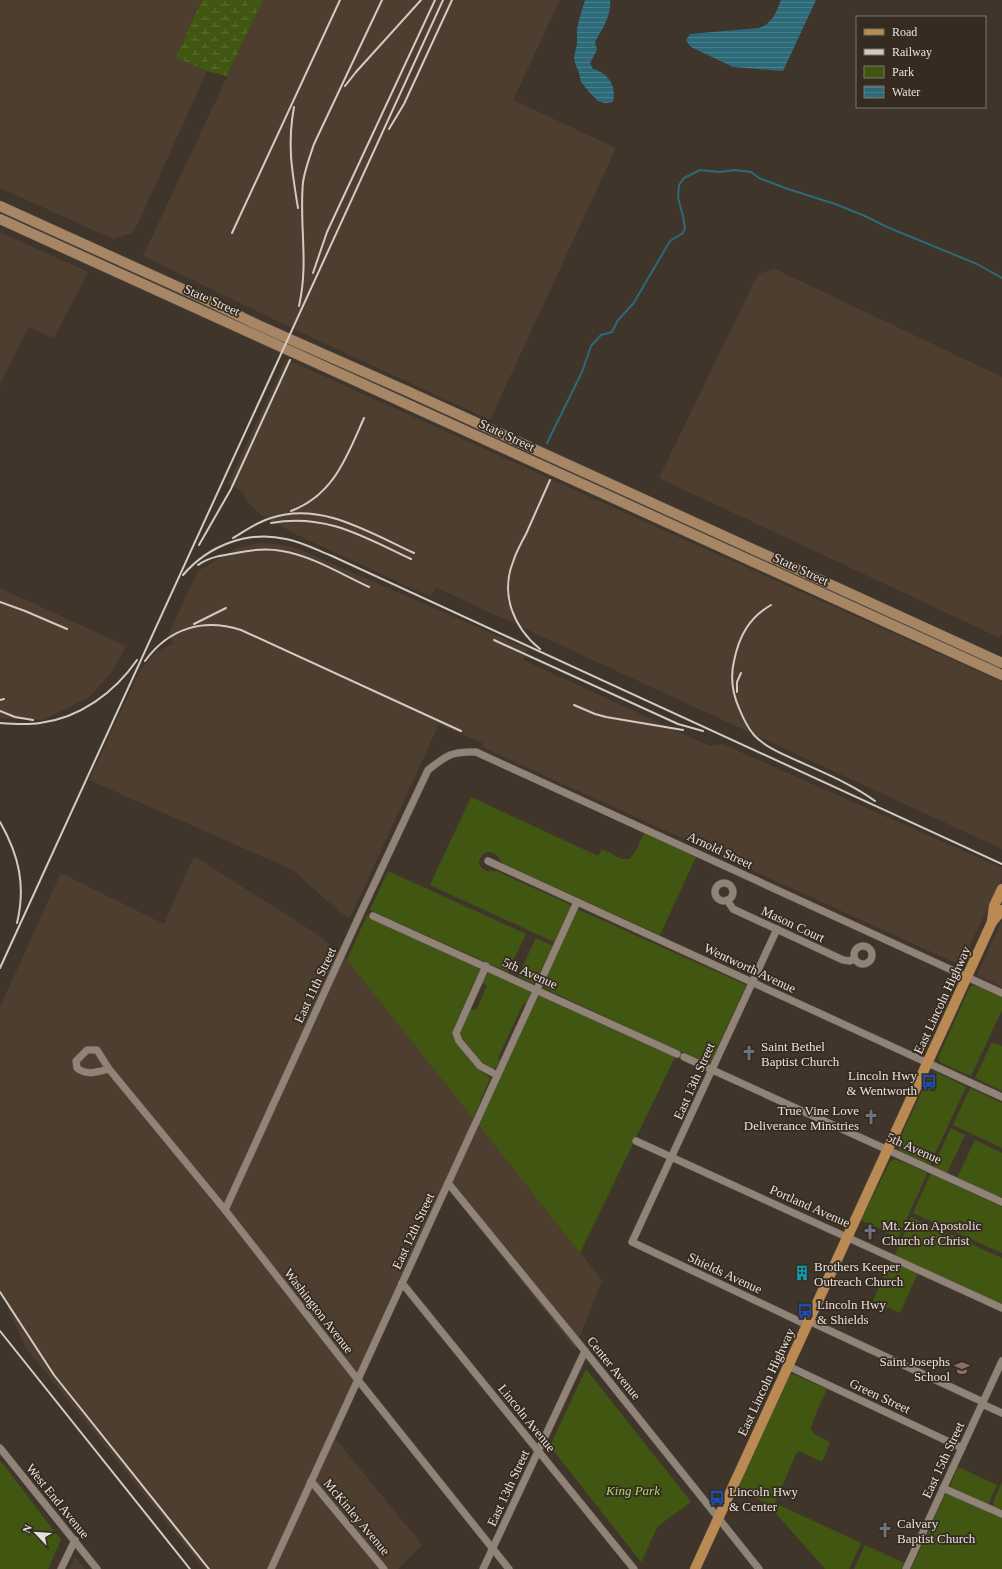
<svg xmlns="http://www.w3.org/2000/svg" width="1002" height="1569" font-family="'Times New Roman',serif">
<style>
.built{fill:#4e3e2f}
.green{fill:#415711}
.wetland{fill:url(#wetland-marsh)}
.water{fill:url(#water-rules)}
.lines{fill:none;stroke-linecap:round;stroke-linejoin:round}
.stream{stroke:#2c6a7a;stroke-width:2}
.street-casing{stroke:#5d534b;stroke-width:8}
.secondary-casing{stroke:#5d534b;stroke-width:11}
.primary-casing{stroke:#5d534b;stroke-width:11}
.street{stroke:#908377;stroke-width:7}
.secondary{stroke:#a68664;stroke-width:10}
.primary{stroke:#bb8952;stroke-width:10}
.rail{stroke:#d2cbc4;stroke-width:2}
.labels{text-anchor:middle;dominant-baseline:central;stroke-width:3.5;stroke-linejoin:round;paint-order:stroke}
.street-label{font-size:13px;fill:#e8e1db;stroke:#362b21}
.poi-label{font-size:13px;fill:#e8e1db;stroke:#362b21;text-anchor:start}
.park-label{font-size:13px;font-style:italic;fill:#afd66a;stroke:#362b21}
</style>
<defs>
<pattern id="wetland-marsh" width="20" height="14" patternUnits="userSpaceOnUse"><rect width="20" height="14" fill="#415711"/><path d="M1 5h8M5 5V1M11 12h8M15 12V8" fill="none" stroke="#5c6f33"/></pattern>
<pattern id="water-rules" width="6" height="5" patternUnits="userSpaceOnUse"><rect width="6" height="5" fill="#2c6a7a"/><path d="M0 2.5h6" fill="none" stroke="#4b7f8c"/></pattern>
</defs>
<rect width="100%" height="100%" fill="#40352b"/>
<g class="built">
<polygon points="0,0 202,0 176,57 207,71 134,232 113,239 0,188"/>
<polygon points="263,0 560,0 513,100 616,148 490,420 296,330 143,256"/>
<polygon points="0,232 88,272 54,338 28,327 0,385"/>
<polygon points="775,269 1002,377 1002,634 1000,638 659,478 758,274"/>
<polygon points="286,359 663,530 1002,682 1002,849 435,587 431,597 295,534 261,515 246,500 243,492 228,484"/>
<polygon points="260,543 276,544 296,548 528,649 523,660 710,746 722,744 1002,868 1002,879 960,965 482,747 484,744 439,724 350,918 343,915 293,870 89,780 140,670 156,652 174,643 168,635 198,571 237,548"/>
<polygon points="0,588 126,646 113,671 89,697 43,720 0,718"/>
<polygon points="194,856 312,931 346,958 602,1280 575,1349 449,1190 335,1438 422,1545 398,1569 204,1569 26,1348 0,1290 0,1007 61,873 164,924"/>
<polygon points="1002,921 1002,987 977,975"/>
<polygon points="75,1556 85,1569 69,1569"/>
</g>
<g class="green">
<path d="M471 797 598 856 602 849 622 859H629L636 851 644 833 696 857 660 935 504 864C500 861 499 857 495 854 487 849 480 854 479 863 482 871 488 872 496 871L569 904 571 907 554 942 430 885Z"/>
<polygon points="388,871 526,934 508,972 370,910"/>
<polygon points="577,909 746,985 710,1064 672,1048 542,987"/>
<path d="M367 915 477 965 480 969 452 1032C453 1041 471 1062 478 1069 482 1072 487 1074 490 1079L473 1118 347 960Z"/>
<polygon points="536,938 553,946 534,984 518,976"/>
<polygon points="488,972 531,991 527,1003 523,1004 498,1058 500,1060 497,1067 493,1069 483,1064 461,1037 460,1033 470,1009 476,1010 487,986 482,983"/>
<polygon points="973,985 1002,997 1002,1010 971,1076 941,1063 938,1058 970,987"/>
<polygon points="538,994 675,1057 580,1253 478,1124"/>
<polygon points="992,1042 1002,1046 1002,1091 975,1078"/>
<polygon points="936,1072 966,1087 930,1164 928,1165 900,1151 897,1145 930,1074"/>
<polygon points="970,1088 1002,1103 1002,1148 953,1125"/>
<polygon points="951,1128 965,1135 947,1173 936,1168 934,1165"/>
<polygon points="975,1140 1002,1153 1002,1199 957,1178"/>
<polygon points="895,1159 926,1172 927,1174 898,1238 861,1220 890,1162"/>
<polygon points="930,1175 933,1175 1002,1207 1002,1253 913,1213"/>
<polygon points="911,1217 1002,1258 1002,1304 895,1255"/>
<polygon points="890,1262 918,1273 900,1313 873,1301"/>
<polygon points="586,1369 691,1502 658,1526 641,1562 550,1446"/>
<polygon points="793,1374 827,1389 814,1418 811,1429 814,1434 830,1442 822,1462 799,1451 797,1452 775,1503 861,1543 849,1569 825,1569 771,1508 760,1500 737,1489 789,1375"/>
<polygon points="0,1460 61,1540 48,1569 0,1569"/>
<polygon points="958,1467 997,1485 988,1505 950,1486"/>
<polygon points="1002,1482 1002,1511 993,1507 994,1500"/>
<polygon points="946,1493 1002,1518 1002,1569 911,1569"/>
<polygon points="865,1545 904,1563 901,1569 854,1569"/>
</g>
<polygon class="wetland" points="202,0 263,0 227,76 207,71 176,57"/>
<g class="water">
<path d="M585 0H610C612 14 602 30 595 42L597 50 590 63 593 69C608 73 617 86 613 102L605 103 598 101 589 92 581 82 579 73 575 63 574 57 577 44V29L580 16Z"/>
<path d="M781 0H816L783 71 733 67 691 47 689 45 686 40 690 34 759 28C774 22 775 14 781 0Z"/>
</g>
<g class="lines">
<polyline class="stream" points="547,443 582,372 591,346 601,335 612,332 618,320 633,304 670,241 683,233 685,228 683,216 678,198 679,185 684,178 700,170 720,172 735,170 751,172 759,178 788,189 835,204 865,216 887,227 977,264 1002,278"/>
<g class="street-casing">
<g id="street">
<polyline points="488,861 1002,1097"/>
<circle cx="724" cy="892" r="9"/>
<polyline points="727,900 733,909 843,960 850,961 854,959"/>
<polyline points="373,916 677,1054"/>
<polyline points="777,929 632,1242 807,1325"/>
<circle cx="863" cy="955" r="9"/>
<polyline points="486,966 456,1033 459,1041 480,1066 497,1075"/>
<polyline points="684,1057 1002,1202"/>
<path d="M109 1069C98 1072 87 1076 77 1068L76 1061 87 1050H97L109 1069 225 1210 358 1380 509 1569"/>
<polyline points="636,1141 1002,1308"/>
<polyline points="448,1183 585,1351 759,1569"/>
<path d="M225 1210 362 910 428 770C447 755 452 751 476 752L1002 993"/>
<polyline points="402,1283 634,1569"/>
<polyline points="809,1321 983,1402"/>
<polyline points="788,1366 962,1448"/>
<polyline points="982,1404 1002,1413"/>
<polyline points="0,1448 97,1569"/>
<polyline points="311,1481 384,1569"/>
<polyline points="943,1488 1002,1514"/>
<polyline points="61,1569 75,1540"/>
<polyline points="271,1569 577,902"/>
<polyline points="483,1569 585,1351"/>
<polyline points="906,1569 1002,1361"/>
</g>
</g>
<g class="secondary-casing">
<g id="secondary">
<polyline points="0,206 198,296 258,325 407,391 1002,663"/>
<polyline points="0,219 1002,675"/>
</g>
</g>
<g class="primary-casing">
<g id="primary">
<polyline points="992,922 994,906 1002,889"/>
<polyline points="695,1569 992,922 1002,910"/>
</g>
</g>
<use href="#street" class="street"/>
<use href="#secondary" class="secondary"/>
<use href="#primary" class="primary"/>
<g class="rail">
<polyline points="345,86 356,72 421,0"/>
<path d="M294 107C287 145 292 171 298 208"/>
<polyline points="389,129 404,104 452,0"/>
<polyline points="232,233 340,0"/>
<polyline points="313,273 327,232 435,0"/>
<path d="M299 306C309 262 299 225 303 182 305 169 310 156 314 144L382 0"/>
<path d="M291 511C334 495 347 456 364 418"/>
<path d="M271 523C326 513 364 537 411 559"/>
<path d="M233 538C245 531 257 522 271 518 321 501 370 533 414 553"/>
<polyline points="199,545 231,489 290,360"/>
<path d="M198 565C209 557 223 555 236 553 250 550 267 548 282 551 312 556 341 574 369 587"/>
<path d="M183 575C208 546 247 530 286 539 302 542 317 550 332 556L1002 864"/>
<polyline points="0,602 25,611 67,629"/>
<path d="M771 605C749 618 739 636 734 661 730 678 732 692 739 708 743 718 747 727 754 735 765 747 782 754 798 761 824 773 852 784 875 801"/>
<polyline points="194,624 226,608"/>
<polyline points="494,640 678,724 703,731"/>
<path d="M540 649C514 628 500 595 513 562 516 552 521 543 526 534 534 516 542 498 550 480"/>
<path d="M145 661C169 628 203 618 241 630L461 731"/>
<polyline points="737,692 737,682 741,673"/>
<polyline points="0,700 4,699"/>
<polyline points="574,705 595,714 606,717 683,730"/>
<polyline points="0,711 15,717 33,720"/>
<path d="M0 723C13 724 27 725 40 723 80 718 115 692 137 660"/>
<path d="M0 822C19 855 26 886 17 923"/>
<polyline points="0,968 443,0"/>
<polyline points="0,1292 54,1375 209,1569"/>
<polyline points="0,1331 190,1569"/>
</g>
</g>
<defs>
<g id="church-bare" transform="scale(1.2)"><path d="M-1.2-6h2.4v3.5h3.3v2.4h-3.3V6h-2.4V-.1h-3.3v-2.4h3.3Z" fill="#6b7280" stroke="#362b21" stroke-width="2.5" paint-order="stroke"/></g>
<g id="bus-bare" transform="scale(1.2)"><path d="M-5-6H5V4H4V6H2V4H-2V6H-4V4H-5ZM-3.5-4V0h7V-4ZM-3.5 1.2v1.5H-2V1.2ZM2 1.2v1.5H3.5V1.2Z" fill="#1a4fb4" stroke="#362b21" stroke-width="2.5" paint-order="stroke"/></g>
<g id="building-bare" transform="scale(1.2)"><path d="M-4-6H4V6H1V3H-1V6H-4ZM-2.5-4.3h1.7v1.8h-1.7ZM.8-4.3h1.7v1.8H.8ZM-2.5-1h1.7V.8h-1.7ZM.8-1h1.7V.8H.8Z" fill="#0f9aa8" stroke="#362b21" stroke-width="2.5" paint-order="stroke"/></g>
<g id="school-bare" transform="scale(1.2)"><path d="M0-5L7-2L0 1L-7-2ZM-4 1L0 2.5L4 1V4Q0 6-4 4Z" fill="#8d6e63" stroke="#362b21" stroke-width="2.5" paint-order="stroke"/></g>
</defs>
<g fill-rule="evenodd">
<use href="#church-bare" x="749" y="1053"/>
<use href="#bus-bare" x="929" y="1082"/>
<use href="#church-bare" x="871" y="1117"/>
<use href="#church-bare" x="870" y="1232"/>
<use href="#building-bare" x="802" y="1273"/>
<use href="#bus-bare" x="805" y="1311"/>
<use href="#school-bare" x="962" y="1368"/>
<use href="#bus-bare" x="717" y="1498"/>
<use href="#church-bare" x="885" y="1530"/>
</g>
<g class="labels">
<g class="street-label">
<text transform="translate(212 300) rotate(24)">State Street</text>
<text transform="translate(507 435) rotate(25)">State Street</text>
<text transform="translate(801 569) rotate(25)">State Street</text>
<text transform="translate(720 850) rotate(25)">Arnold Street</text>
<text transform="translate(793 924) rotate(25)">Mason Court</text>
<text transform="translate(750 968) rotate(25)">Wentworth Avenue</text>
<text transform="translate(530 973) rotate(24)">5th Avenue</text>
<text transform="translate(315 985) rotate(-65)">East 11th Street</text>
<text transform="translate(942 1000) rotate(-65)">East Lincoln Highway</text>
<text transform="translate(694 1081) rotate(-66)">East 13th Street</text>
<text transform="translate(914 1148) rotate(24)">5th Avenue</text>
<text transform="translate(810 1206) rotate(24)">Portland Avenue</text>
<text transform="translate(413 1231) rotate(-65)">East 12th Street</text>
<text transform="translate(725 1273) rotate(25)">Shields Avenue</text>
<text transform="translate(319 1311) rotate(52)">Washington Avenue</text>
<text transform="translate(614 1368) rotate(51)">Center Avenue</text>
<text transform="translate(766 1382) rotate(-65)">East Lincoln Highway</text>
<text transform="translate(880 1396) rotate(25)">Green Street</text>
<text transform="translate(527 1418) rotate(51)">Lincoln Avenue</text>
<text transform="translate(943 1460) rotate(-65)">East 15th Street</text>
<text transform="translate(508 1488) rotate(-65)">East 13th Street</text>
<text transform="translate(58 1501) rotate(51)">West End Avenue</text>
<text transform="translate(357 1517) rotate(50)">McKinley Avenue</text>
</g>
<g class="poi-label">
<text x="761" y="1046">Saint Bethel<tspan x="761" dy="15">Baptist Church</tspan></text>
<text x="917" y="1075" text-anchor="end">Lincoln Hwy<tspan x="917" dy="15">&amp; Wentworth</tspan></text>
<text x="859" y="1110" text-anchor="end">True Vine Love<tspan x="859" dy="15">Deliverance Minstries</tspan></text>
<text x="882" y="1225">Mt. Zion Apostolic<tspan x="882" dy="15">Church of Christ</tspan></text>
<text x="814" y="1266">Brothers Keeper<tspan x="814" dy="15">Outreach Church</tspan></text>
<text x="817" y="1304">Lincoln Hwy<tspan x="817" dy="15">&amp; Shields</tspan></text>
<text x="950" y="1361" text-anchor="end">Saint Josephs<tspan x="950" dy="15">School</tspan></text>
<text x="729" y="1491">Lincoln Hwy<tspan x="729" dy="15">&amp; Center</tspan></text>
<text x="897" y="1523">Calvary<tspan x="897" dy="15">Baptist Church</tspan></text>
</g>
<g class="park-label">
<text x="633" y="1490">King Park</text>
</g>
</g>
<rect x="856" y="16" width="130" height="92" fill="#362b21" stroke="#7d746b"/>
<rect x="864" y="29" width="20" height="6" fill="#bb8952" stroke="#7d746b"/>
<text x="892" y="36" font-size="12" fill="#e8e1db">Road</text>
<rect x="864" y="49" width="20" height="6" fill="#d2cbc4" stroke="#7d746b"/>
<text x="892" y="56" font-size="12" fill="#e8e1db">Railway</text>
<rect x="864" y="66" width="20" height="12" fill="#415711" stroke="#7d746b"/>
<text x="892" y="76" font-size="12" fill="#e8e1db">Park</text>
<rect x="864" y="86" width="20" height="12" fill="url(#water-rules)" stroke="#7d746b"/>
<text x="892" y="96" font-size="12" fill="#e8e1db">Water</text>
<g transform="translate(36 1533) rotate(295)" stroke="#362b21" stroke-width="3" paint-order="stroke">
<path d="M0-3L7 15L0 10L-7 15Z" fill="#e8e1db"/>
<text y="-6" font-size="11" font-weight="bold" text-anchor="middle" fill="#e8e1db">N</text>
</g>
</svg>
